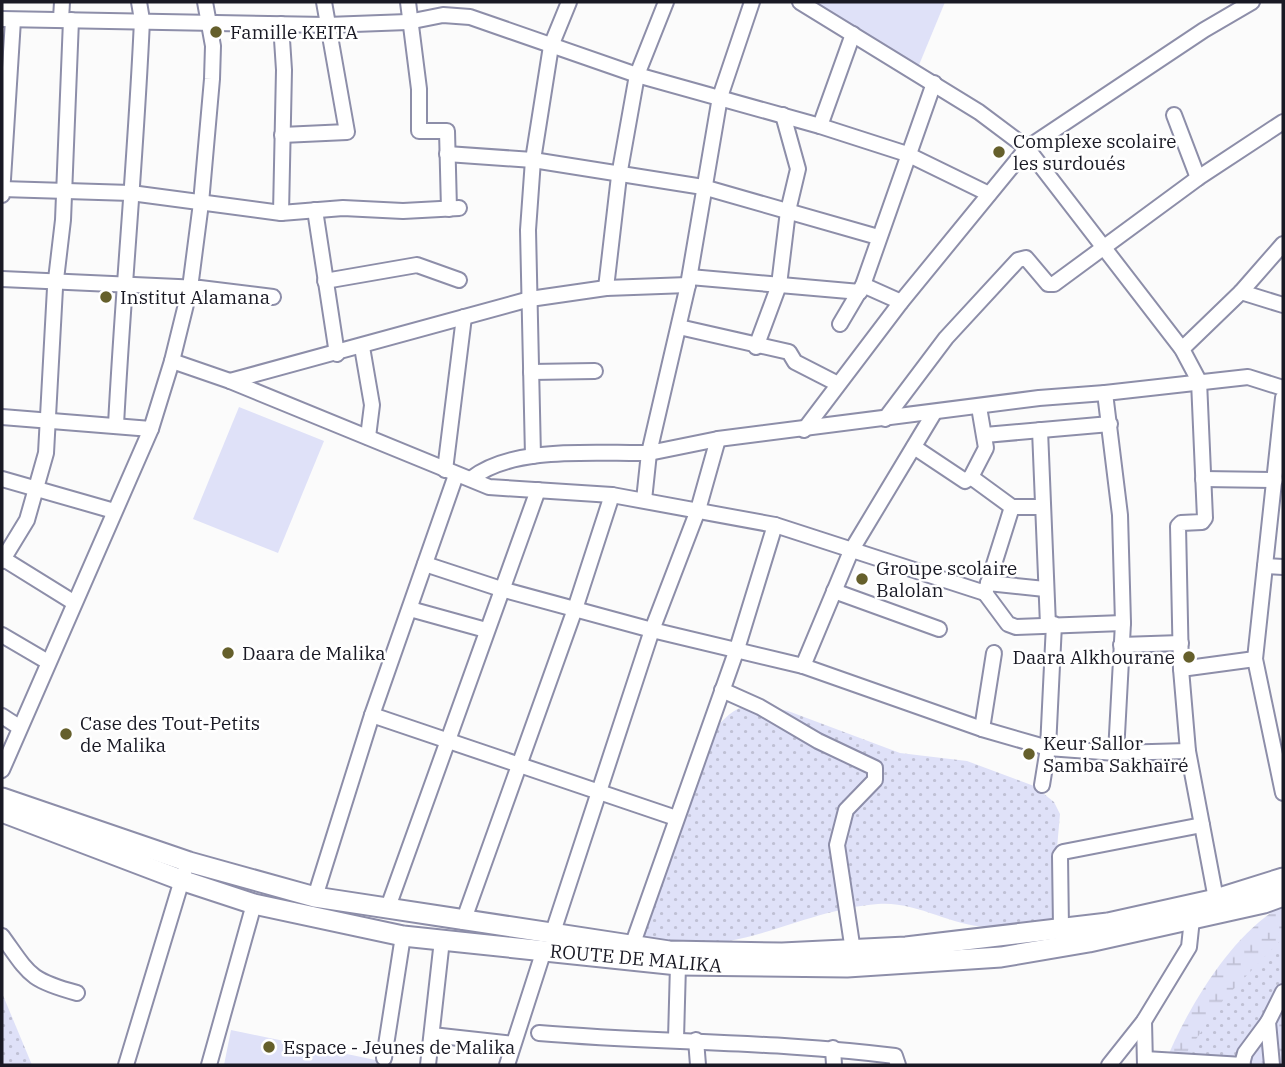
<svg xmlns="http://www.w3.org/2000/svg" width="1285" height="1067" font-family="'IBM Plex Serif',serif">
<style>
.wetland{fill:url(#wetland-marsh)}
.garden{fill:url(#garden-dots)}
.pitch{fill:#dfe1f8}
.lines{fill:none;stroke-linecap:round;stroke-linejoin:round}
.minor-casing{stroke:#8d8ea9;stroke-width:18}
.secondary-casing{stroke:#8d8ea9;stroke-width:23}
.minor{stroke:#fff;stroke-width:14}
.secondary{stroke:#fff;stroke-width:19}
.poi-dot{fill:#655f2b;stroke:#fff;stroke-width:2.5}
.labels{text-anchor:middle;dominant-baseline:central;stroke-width:5;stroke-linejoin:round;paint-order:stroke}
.poi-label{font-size:19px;fill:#191924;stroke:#fff;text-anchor:start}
.street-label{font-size:19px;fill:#191924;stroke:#fff}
</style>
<defs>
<pattern id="wetland-marsh" width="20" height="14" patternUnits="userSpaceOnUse" patternTransform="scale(1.75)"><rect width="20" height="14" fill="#dfe1f8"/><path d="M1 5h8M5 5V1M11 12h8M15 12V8" fill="none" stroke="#bfc0d4"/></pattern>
<pattern id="garden-dots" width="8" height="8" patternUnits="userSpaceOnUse" patternTransform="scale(1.75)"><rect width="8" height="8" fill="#dfe1f8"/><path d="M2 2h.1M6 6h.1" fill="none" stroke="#bfc0d4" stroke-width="1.8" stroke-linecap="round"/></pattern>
</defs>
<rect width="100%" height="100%" fill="#fbfbfb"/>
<path class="wetland" d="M1283 905V1065H1164C1187 1009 1230 935 1283 905Z"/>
<g class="garden">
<path d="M756 704 788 711 900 753 967 761 1034 786 1054 802 1060 814 1057 848 1060 876 1057 921C1034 921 1011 928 988 927 951 926 916 901 878 904 796 910 731 964 642 937L716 728C728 714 737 706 756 704Z"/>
<polygon points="1283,938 1283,995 1234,1061 1183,1058 1224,999"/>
<polygon points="2,993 32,1065 2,1065"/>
</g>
<g class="pitch">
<polygon points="814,2 945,2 919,65"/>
<polygon points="239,407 324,441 278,553 193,519"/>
<polygon points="231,1030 390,1063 389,1065 224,1065"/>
</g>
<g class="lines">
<g class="minor-casing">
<g id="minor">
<polyline points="408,2 419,89 419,131 447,131 449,209"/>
<polyline points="752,2 720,97 688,285 649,453 718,439 1039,398 1105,393"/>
<polyline points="800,2 979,112 1027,148 1182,349 1199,381 1205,518 1202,522 1181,523 1178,526 1181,669 1188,751 1216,899"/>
<polyline points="2,19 327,25 408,22 443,15 470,17 637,75 820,126 907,154 989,194"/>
<polyline points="61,19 62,2"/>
<polyline points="1174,115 1198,178"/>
<polyline points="820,126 853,34"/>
<polyline points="282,135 347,132 324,2"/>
<polyline points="447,154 533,160 703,187 878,237"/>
<polyline points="2,189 131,193 281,213 343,208 403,211 459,208"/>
<polyline points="2,195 13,20"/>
<polyline points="315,210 337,354"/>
<polyline points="281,213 284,70 281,24"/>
<polyline points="690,277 860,292"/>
<polyline points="2,279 200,288 273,297"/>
<polyline points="325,281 417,265 459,280"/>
<polyline points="863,285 901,302"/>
<polyline points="606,288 619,176 637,75 666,2"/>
<polyline points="1241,292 1283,244"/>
<polyline points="840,324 863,285 934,83"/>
<polyline points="679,327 789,352 795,362 838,384"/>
<polyline points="362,347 372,405 368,437"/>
<polyline points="756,347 779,285 788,211 798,169 783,115"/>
<polyline points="1182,349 1241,292 1283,305"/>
<polyline points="172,361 230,381 489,487 612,495 775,525 985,593 1012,507"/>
<polyline points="531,372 595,371"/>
<polyline points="230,381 530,299 606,288 688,285"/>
<polyline points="1283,398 1255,659 1283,793"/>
<polyline points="2,417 151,429"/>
<polyline points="885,419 946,338 1018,260 1026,258 1048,284 1054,284 1198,178 1283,122"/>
<path d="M116 425C123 290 136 156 142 20L139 2"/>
<polyline points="804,430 901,302 1027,148 1204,30 1252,2"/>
<polyline points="1040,430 1048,625"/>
<polyline points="985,435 1110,424"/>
<polyline points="914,447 965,481 971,477 1012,507 1043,507"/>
<polyline points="533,456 528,230 533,160 551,46 569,2"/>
<polyline points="445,470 464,317"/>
<polyline points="971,477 986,448 979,407"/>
<path d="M472 478C515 445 597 454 649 453L644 500"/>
<polyline points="2,479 114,511"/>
<polyline points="1203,479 1275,480"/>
<polyline points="2,558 73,602"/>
<polyline points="2,561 27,520 46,453 55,288 63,220 71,20"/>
<polyline points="425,564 501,589 652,630 803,666 982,729 1048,748 1116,753 1188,751"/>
<polyline points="1265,566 1283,567"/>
<polyline points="988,583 1045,589"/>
<polyline points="834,591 939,629"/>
<polyline points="985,593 1008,624 1016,627 1123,623"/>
<polyline points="410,609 486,630"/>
<polyline points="2,635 48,662"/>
<polyline points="1121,645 1181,643"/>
<polyline points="803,666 851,551 934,413"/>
<polyline points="1181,669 1255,659"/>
<polyline points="722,690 760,707 818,741 875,768 875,780 846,810 837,845 853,951"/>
<polyline points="372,715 676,818"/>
<polyline points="2,716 19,727"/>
<polyline points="982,729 994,653"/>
<polyline points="1116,753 1123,623 1120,515 1105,393 1248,377 1283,388"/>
<polyline points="2,770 151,429 172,361 190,288 201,203 212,79 213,46 205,2"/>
<polyline points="1042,785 1048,748 1054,624"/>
<polyline points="315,897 372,715 456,475"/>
<polyline points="387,910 538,490"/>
<polyline points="463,922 575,609 612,495"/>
<polyline points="1061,928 1060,856 1063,852 1202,825"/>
<polyline points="552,935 652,630 698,510 718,439"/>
<path d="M2 936C30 975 29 980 77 993"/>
<polyline points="632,946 737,649 775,525"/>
<polyline points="1144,1021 1145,1065"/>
<path d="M539 1033C657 1043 776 1041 895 1056L898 1065"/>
<polyline points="432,1035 513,1044"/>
<polyline points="676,1039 678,965"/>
<polyline points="696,1040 698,1065"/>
<polyline points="833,1048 834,1065"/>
<polyline points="384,1058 403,936"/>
<polyline points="1145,1059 1243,1065"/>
<polyline points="1242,1064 1245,1053 1268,1022"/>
<polyline points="126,1065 184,873"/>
<polyline points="209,1065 254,904"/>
<polyline points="428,1065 442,940"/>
<polyline points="507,1065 544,950"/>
<polyline points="1109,1065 1144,1021 1189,947 1192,919"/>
<polyline points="1272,1065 1268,1022 1283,992"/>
</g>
</g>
<g class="secondary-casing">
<g id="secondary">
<polyline points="2,798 189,862 315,897 669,951 782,953 906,947 1108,923 1216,899 1283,878"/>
<polyline points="2,812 181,880 254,904 403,936 678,965 847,967 1001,957 1089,942 1264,903 1283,896"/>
</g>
</g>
<use href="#minor" class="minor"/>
<use href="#secondary" class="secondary"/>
</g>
<g class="poi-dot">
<circle cx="216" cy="32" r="7"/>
<circle cx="999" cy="152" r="7"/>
<circle cx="106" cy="297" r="7"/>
<circle cx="862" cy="579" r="7"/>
<circle cx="228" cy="653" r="7"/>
<circle cx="1189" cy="657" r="7"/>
<circle cx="66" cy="734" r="7"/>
<circle cx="1029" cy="754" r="7"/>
<circle cx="269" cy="1047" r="7"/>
</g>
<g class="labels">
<g class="poi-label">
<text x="230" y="32">Famille KEITA</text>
<text x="1013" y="141">Complexe scolaire<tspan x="1013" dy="22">les surdoués</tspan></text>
<text x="120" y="297">Institut Alamana</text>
<text x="876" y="568">Groupe scolaire<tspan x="876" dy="22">Balolan</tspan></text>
<text x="242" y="653">Daara de Malika</text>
<text x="1175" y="657" text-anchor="end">Daara Alkhourane</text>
<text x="80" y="723">Case des Tout-Petits<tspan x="80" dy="22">de Malika</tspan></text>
<text x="1043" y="743">Keur Sallor<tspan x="1043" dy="22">Samba Sakhaïré</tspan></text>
<text x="283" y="1047">Espace - Jeunes de Malika</text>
</g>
<g class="street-label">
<text transform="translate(636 958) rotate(5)">ROUTE DE MALIKA</text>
</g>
</g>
<rect width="1285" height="1067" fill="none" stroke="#191924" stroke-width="7"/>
</svg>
